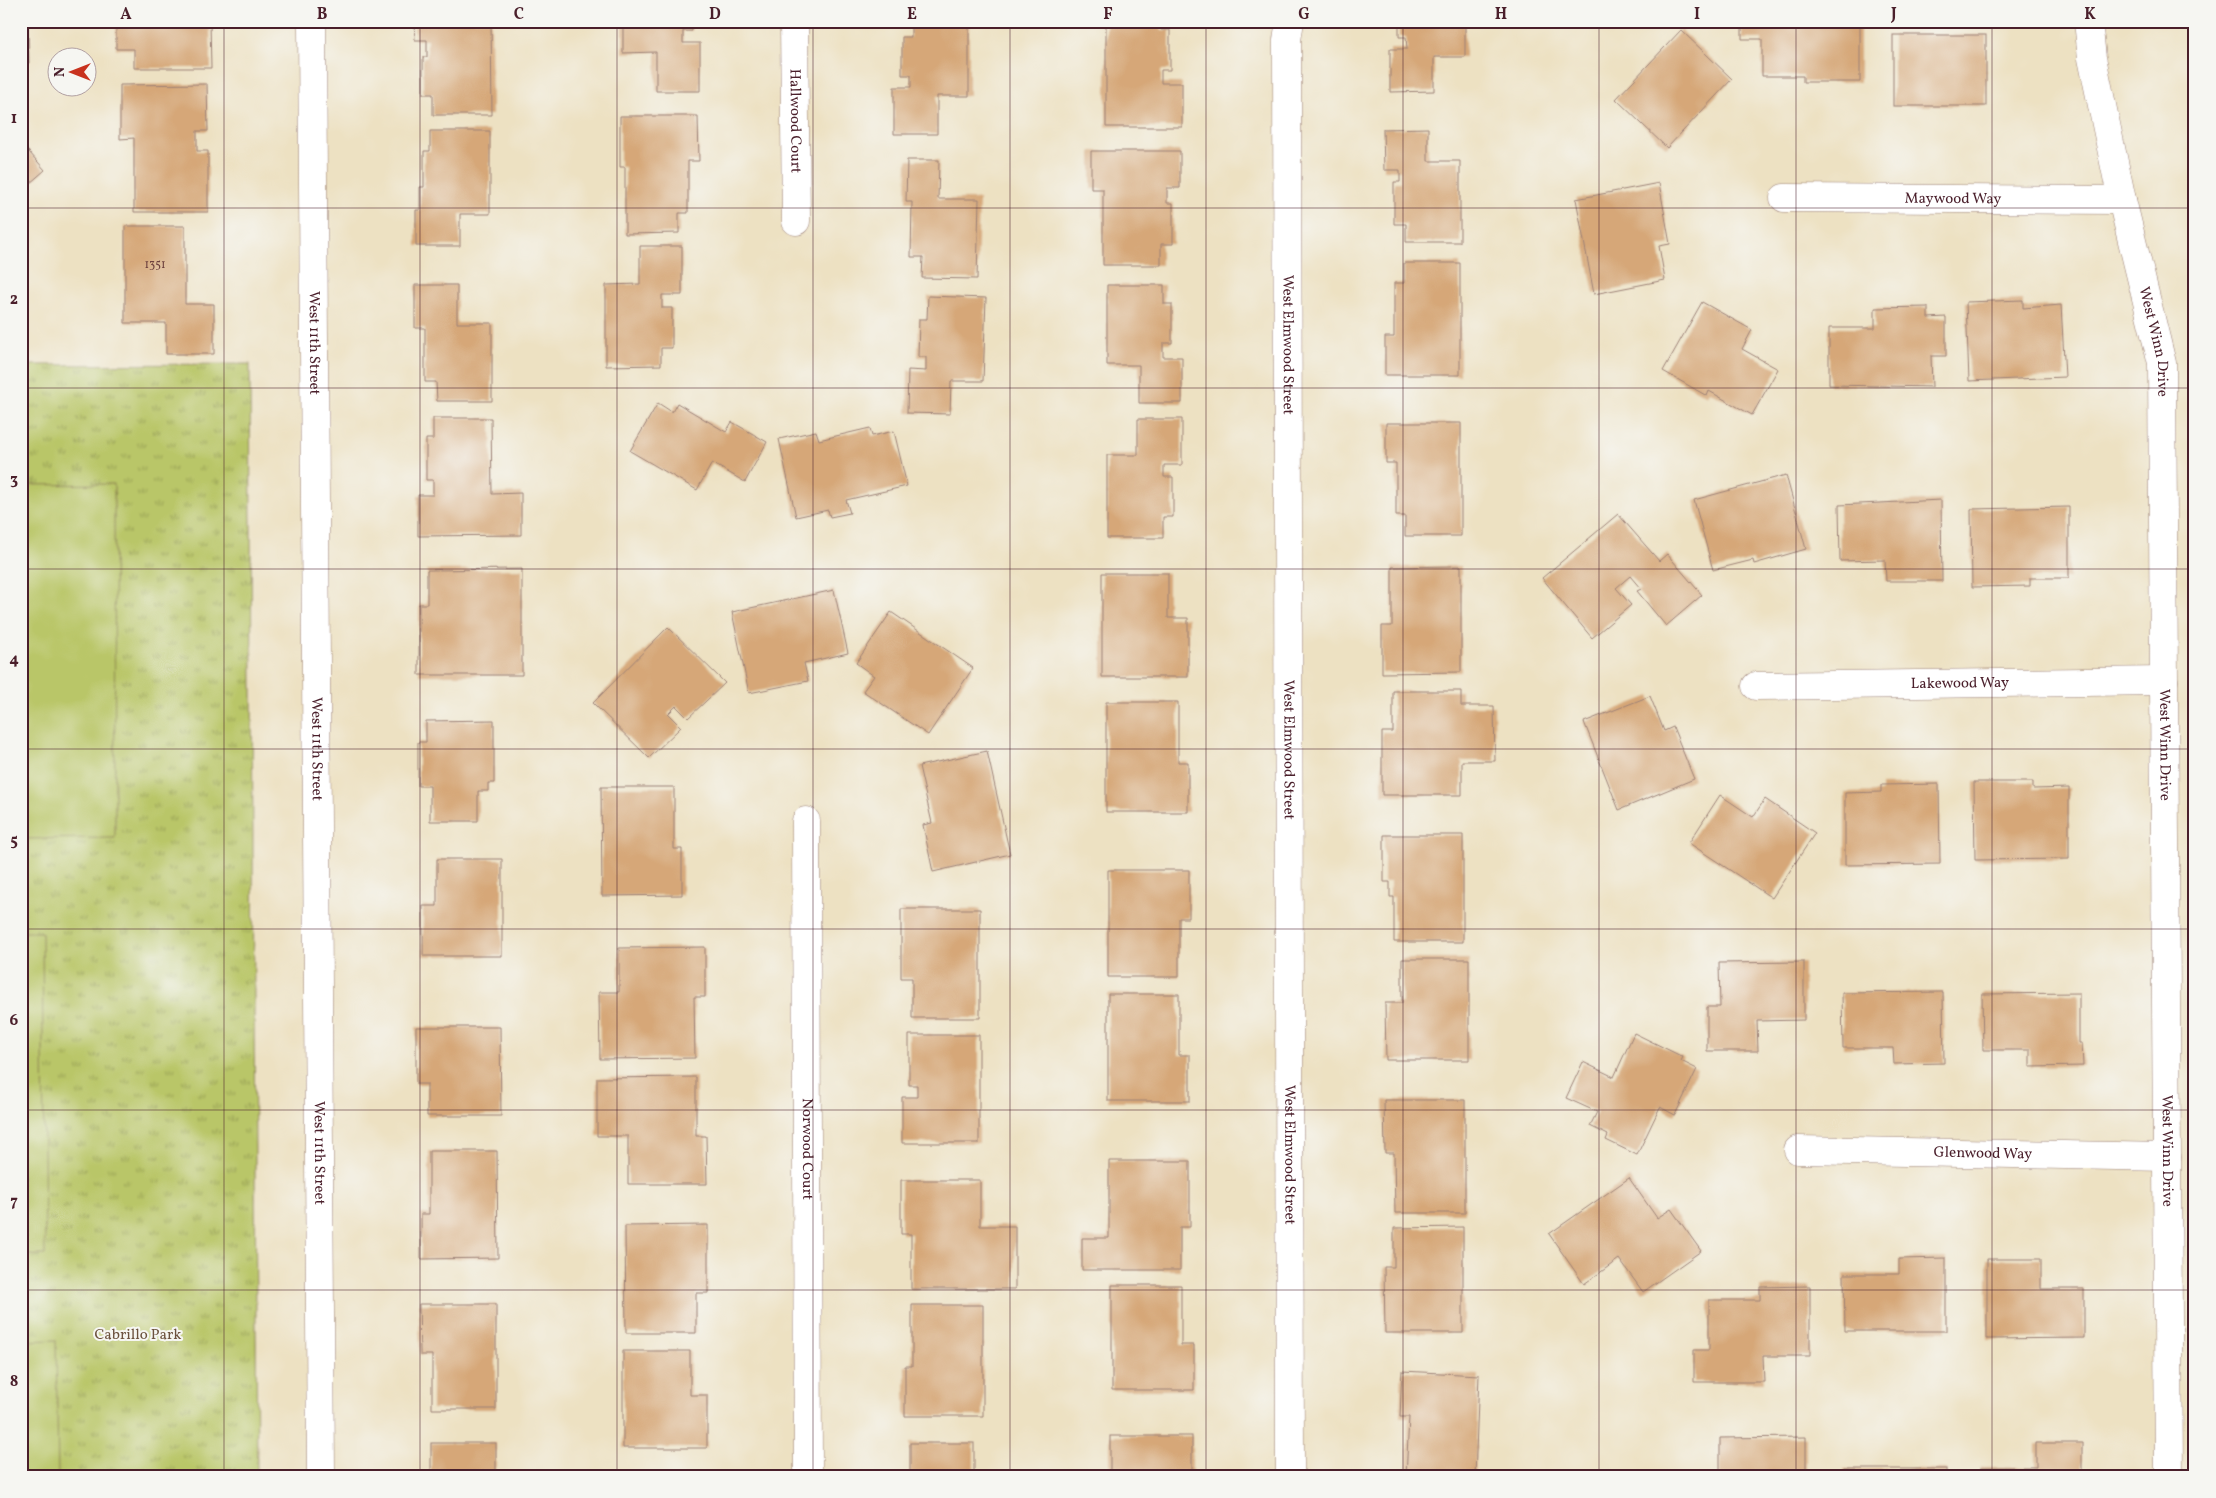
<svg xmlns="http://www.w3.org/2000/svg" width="2216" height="1498" font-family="Vollkorn,serif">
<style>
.park{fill:url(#park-tufts);stroke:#82724a}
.garden{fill:#b9c668;stroke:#82724a}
.building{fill:#d6a778}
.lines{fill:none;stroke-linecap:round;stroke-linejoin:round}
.minor-casing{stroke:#9c8076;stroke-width:29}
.minor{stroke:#fff;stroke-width:28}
.grid{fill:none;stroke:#4a1f2b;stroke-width:1;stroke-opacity:0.55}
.labels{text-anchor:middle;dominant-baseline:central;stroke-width:4;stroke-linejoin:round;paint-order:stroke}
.number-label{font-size:12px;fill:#6d413e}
.street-label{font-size:15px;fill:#4a1f2b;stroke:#f6f6f2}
.park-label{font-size:15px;fill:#6b513d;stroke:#f6f6f2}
.neatline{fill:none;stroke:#4a1f2b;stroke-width:2}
.grid-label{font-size:16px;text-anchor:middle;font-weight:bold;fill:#4a1f2b}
</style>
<defs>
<pattern id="park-tufts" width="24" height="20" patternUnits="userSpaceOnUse" patternTransform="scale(1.25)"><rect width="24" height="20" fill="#b9c668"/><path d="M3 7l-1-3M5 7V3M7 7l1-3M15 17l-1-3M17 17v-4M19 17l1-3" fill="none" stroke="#98a056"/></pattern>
</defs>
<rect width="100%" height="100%" fill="#f6f6f2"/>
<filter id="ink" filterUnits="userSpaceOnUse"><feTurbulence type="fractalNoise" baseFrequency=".02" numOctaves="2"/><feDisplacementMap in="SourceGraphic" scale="10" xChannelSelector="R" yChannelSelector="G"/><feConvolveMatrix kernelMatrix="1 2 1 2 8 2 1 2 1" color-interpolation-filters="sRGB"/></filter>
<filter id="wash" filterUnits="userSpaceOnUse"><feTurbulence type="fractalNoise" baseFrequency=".0096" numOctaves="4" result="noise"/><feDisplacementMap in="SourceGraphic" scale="20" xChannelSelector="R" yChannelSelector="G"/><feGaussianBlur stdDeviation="1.12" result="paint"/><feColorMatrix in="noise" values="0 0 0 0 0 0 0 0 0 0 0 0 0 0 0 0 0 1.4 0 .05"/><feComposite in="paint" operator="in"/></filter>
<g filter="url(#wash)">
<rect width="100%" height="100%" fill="#ede1c2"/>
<polygon class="park" points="250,364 257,1477 21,1477 21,365"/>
<g class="garden">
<polygon points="114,484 115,838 21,839 21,485"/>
<polygon points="21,932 42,932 45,1255 21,1255"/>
<polygon points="56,1340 58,1477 21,1477 21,1341"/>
</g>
<g id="blocks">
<g class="building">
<polygon points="21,21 28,21 29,63 21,63"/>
<polygon points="116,21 210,22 211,68 134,68 134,49 116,49"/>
<polygon points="414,21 491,21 492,115 433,115 433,94 423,94 423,57 427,57 427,40 415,40"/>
<polygon points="623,21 692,21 692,31 683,31 683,43 700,43 700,91 656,91 656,52 623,53"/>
<polygon points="911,21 969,21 969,96 937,96 937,134 894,134 894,87 911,87 911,75 902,75 902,37 911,37"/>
<polygon points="1106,21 1161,21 1161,30 1170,30 1170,70 1161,70 1161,83 1182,83 1182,127 1106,127"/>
<polygon points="1399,21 1465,21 1465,57 1434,57 1434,91 1390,92 1390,49 1407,49 1406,37 1399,37"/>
<polygon points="1742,21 1860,21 1860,82 1803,82 1803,76 1762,76 1762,39 1742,39"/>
<polygon points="1681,30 1732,79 1667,148 1616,99"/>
<rect x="1893" y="35" width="93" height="71"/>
<polygon points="207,84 208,131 197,131 197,151 208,151 208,212 134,212 134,138 120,139 120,85"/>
<polygon points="620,116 698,116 699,161 688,161 688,213 679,213 679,233 625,234 625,167 620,167"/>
<polygon points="1428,128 1428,161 1460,161 1460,242 1406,242 1406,224 1394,224 1394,182 1400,182 1400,170 1384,170 1383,129"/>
<polygon points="430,131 490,131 490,214 460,214 460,246 416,246 416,210 420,210 420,187 424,187 424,151 430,151"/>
<polygon points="21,143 45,170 21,191"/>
<polygon points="1091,151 1180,151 1180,188 1167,188 1167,203 1173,203 1173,244 1161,244 1161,265 1103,265 1103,189 1091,189"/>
<polygon points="907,160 939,160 938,199 979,199 977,279 922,278 923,257 911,257 912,202 906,202"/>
<polygon points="1659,183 1670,244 1659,246 1665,280 1594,294 1576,199"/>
<polygon points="125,226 185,226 185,304 214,304 214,354 166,354 166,323 125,323"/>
<polygon points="640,246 682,246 682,295 662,295 662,308 672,308 672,348 661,348 661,365 606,366 606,285 640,284"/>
<polygon points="1404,263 1460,263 1460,375 1385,375 1385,337 1394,337 1394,283 1404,283"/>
<polygon points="415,285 457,285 457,323 492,323 492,401 437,401 436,382 425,382 425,328 415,328"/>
<polygon points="1107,285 1164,285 1164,304 1172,304 1172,343 1163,343 1163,357 1182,357 1182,403 1139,403 1139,365 1107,365"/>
<polygon points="928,296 986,298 983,381 951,381 950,414 907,413 908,370 926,371 926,357 918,357 919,319 927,319"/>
<polygon points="2023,300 2023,308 2061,305 2065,377 1969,381 1966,302"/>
<polygon points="1702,302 1752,330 1742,349 1778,369 1752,415 1709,391 1707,396 1663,371"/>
<polygon points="1928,307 1928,318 1946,317 1946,356 1931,356 1932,387 1829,385 1829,328 1875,328 1875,308"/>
<polygon points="658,403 672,412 677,403 726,432 732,422 767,442 745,482 712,463 697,490 630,451"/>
<polygon points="433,418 491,418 492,494 521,493 521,535 418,536 418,495 433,495 433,480 426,480 426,439 433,439"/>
<polygon points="1138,419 1182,419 1182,465 1164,465 1164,477 1173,477 1173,517 1163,517 1163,538 1107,538 1107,455 1138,455"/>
<polygon points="1386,423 1461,423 1461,536 1405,536 1405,516 1396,516 1396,463 1386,463"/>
<polygon points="870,428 872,436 894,431 907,486 846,500 850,513 830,517 828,510 796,517 779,439 816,431 819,440"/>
<polygon points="1786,475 1806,549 1754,564 1753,560 1713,570 1694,500"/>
<polygon points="1941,500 1942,581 1886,581 1885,560 1840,561 1839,505"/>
<polygon points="2069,507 2069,578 2030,578 2030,586 1972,587 1971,509"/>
<polygon points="1618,514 1659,561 1667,554 1702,595 1666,626 1637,591 1641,589 1630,576 1616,588 1631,605 1592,638 1542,578"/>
<polygon points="1461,566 1461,672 1382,673 1382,626 1392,626 1392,567"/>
<polygon points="522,569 522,675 419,675 419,604 427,604 427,570"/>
<polygon points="1102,573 1168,573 1168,618 1188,618 1188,677 1102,677"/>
<polygon points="834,590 848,653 804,663 808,681 749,693 732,612"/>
<polygon points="891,612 973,668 928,735 863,691 874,676 856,663"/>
<polygon points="668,627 725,683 688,718 676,706 668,714 681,727 649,758 593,703"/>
<polygon points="1393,691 1461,691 1461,706 1494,706 1495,761 1462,761 1462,795 1382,795 1382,732 1393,732"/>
<polygon points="1650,696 1664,731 1673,727 1694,779 1619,810 1584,722"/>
<polygon points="1106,702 1178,702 1178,762 1188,762 1188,812 1106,812"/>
<polygon points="494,720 494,783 488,783 488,791 478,791 478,821 430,821 430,786 418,786 418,742 426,742 426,721"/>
<polygon points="987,751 1010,854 933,872 923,825 932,823 919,766"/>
<polygon points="1974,782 2033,782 2033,789 2069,788 2069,859 1975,860"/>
<polygon points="1939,784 1940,864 1845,865 1845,793 1881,792 1881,785"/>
<polygon points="601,787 674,787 674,849 682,849 682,895 602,896"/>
<polygon points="1720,795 1753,817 1765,799 1815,833 1772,898 1689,843"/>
<polygon points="1384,835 1463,835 1463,942 1394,942 1394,897 1390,897 1390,882 1384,882"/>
<polygon points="437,859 502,859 502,956 423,956 423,906 437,906"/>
<polygon points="1108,870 1189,870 1189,918 1179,918 1179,977 1108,977"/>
<polygon points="901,909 980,909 980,1018 912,1018 912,978 901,978"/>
<polygon points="705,947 705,997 694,997 695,1058 600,1059 599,992 619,992 619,948"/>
<polygon points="1402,959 1469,959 1469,1060 1386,1060 1385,1003 1402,1003"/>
<polygon points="1804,962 1804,1020 1757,1021 1758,1051 1707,1051 1707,1007 1720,1007 1719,963"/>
<polygon points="1943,992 1944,1063 1894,1064 1893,1048 1843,1048 1842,993"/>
<polygon points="2079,993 2079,1043 2082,1043 2083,1066 2030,1067 2030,1050 1983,1050 1982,994"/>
<polygon points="1108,994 1179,994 1179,1055 1190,1055 1190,1101 1108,1101"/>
<polygon points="416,1027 500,1027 501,1116 427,1116 427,1084 416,1084"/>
<polygon points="1634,1033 1683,1057 1681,1061 1697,1069 1675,1115 1660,1107 1637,1155 1606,1140 1608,1135 1590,1126 1597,1112 1566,1098 1583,1062 1614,1077"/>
<polygon points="909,1035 979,1035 979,1143 902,1143 902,1097 917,1097 917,1085 909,1085"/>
<polygon points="696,1077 696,1136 706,1136 707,1184 628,1184 628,1136 597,1136 597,1078"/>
<polygon points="1384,1100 1465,1100 1465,1213 1395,1213 1394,1153 1385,1153"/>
<polygon points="429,1151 497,1151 498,1258 421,1259 421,1214 429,1214"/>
<polygon points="1109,1161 1190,1161 1190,1227 1180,1227 1180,1270 1082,1270 1082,1238 1109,1238"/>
<polygon points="1629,1178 1657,1218 1671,1209 1701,1251 1643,1292 1619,1259 1584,1284 1549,1234"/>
<polygon points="901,1180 980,1180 980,1226 1015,1226 1015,1289 911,1289 911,1234 901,1234"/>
<polygon points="708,1225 708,1293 696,1293 696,1333 626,1333 625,1226"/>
<polygon points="1463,1227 1463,1333 1385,1333 1384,1267 1394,1267 1394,1228"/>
<polygon points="1946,1258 1946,1331 1845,1331 1844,1274 1899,1274 1899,1259"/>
<polygon points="1987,1259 2041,1259 2041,1289 2084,1289 2084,1338 1987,1339"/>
<polygon points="1112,1285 1181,1285 1181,1345 1194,1345 1194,1390 1112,1390"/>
<polygon points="1810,1286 1810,1356 1763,1356 1764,1382 1694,1382 1694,1350 1709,1350 1709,1300 1760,1300 1760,1287"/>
<polygon points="419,1304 496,1304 496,1409 432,1409 432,1355 420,1355"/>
<polygon points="912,1305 983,1305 983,1416 905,1416 905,1366 912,1366"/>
<polygon points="623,1351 690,1351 690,1395 707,1395 707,1448 623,1448"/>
<polygon points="1402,1371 1479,1375 1475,1477 1406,1477 1409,1417 1400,1417"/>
<rect x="1110" y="1436" width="82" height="41"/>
<polygon points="1806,1437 1806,1477 1720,1477 1720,1438"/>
<rect x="431" y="1443" width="65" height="34"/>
<rect x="910" y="1443" width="64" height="34"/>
<polygon points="2036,1443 2082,1443 2082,1477 1981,1477 1981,1467 2036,1467"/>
<rect x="1844" y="1469" width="102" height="8"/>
</g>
</g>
</g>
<g filter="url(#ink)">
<use href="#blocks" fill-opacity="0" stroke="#9c8076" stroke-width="1"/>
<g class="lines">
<g class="minor-casing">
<g id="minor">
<path id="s1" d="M312 21 321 1477"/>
<path id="s2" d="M794 21 796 221"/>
<path id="s3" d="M1290 21 1287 40 1290 1477"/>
<path id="s4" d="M2088 21 2092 58 2122 200 2162 363 2169 1477"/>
<path id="s5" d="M1784 198 2122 200"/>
<path id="s6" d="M1756 686 2164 681"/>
<path id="s7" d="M806 821 808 1477"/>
<path id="s8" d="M1798 1150 2167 1157"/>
</g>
</g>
<use href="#minor" class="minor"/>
</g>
</g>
<path class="grid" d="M224 21V1477M420 21V1477M617 21V1477M813 21V1477M1010 21V1477M1206 21V1477M1403 21V1477M1599 21V1477M1796 21V1477M1992 21V1477M21 208H2195M21 388H2195M21 569H2195M21 749H2195M21 929H2195M21 1110H2195M21 1290H2195"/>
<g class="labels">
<g class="number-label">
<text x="155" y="265">1351</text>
</g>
<g class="street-label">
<text stroke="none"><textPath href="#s2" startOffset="100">Hallwood Court</textPath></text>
<text stroke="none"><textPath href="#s5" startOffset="169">Maywood Way</textPath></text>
<text stroke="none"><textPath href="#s4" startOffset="328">West Winn Drive</textPath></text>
<text stroke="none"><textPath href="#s1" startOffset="322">West 11th Street</textPath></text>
<text stroke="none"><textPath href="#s3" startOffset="324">West Elmwood Street</textPath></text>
<text stroke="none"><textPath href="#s6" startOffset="204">Lakewood Way</textPath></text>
<text stroke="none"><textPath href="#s4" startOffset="732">West Winn Drive</textPath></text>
<text stroke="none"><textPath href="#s1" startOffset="728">West 11th Street</textPath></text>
<text stroke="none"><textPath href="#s3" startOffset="729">West Elmwood Street</textPath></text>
<text stroke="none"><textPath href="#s7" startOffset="328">Norwood Court</textPath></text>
<text stroke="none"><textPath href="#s4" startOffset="1138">West Winn Drive</textPath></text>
<text stroke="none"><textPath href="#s1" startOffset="1132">West 11th Street</textPath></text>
<text stroke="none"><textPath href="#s3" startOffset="1134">West Elmwood Street</textPath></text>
<text stroke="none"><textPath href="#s8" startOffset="185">Glenwood Way</textPath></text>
</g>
<g class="park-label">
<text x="138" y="1335">Cabrillo Park</text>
</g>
</g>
<rect width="2216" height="1498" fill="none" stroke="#f6f6f2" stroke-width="55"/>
<g transform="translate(72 72) rotate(270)"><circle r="24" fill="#f6f6f2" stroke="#b1a0a2"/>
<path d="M0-4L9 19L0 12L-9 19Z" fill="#c8321e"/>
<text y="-8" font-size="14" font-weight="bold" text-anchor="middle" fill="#4a1f2b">N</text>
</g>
<rect x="28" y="28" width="2160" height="1442" class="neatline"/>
<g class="grid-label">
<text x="126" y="19">A</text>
<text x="322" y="19">B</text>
<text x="519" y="19">C</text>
<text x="715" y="19">D</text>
<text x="912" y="19">E</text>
<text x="1108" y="19">F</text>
<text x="1304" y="19">G</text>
<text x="1501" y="19">H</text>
<text x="1697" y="19">I</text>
<text x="1894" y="19">J</text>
<text x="2090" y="19">K</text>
<text x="14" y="123">1</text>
<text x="14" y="304">2</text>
<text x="14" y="484">3</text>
<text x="14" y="664">4</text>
<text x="14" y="845">5</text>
<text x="14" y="1025">6</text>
<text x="14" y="1206">7</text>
<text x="14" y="1386">8</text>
</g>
</svg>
